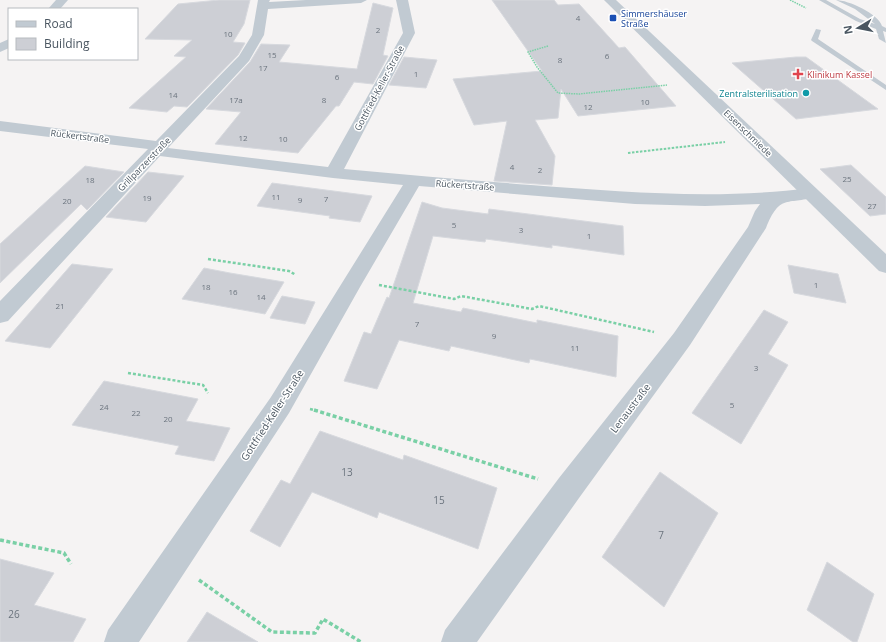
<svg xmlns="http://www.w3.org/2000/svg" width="886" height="642" font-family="'Open Sans',sans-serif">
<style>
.building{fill:#cdcfd5;stroke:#d7d9de}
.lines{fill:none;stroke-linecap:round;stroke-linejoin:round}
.path-far3{stroke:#7ad0a6;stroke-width:1.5;stroke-dasharray:1.5 1;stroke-linecap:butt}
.path-far2{stroke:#7ad0a6;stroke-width:2;stroke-dasharray:2.5 1.5;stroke-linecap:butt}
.path-far1{stroke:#7ad0a6;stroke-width:2.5;stroke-dasharray:3 2;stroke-linecap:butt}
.path{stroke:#7ad0a6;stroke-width:3.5;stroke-dasharray:4 2.5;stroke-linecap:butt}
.service{fill:#c1cad2;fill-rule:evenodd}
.minor{fill:#c1cad2;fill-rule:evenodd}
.tertiary{fill:#c1cad2;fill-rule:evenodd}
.transit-dot{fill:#1a4fb4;stroke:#fff;stroke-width:1.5}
.health-dot{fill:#e0444e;stroke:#fff;stroke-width:1.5}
.culture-dot{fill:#0f9aa8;stroke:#fff;stroke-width:1.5}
.labels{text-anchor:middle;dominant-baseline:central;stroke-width:3;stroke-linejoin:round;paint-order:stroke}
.number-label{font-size:8px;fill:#6b747e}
.far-transit-label{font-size:9px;fill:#164399;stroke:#fff;text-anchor:start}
.far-health-label{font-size:9px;fill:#be3a42;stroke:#fff;text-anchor:start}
.far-street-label{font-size:9px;fill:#4a5661;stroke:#fff}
.far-culture-label{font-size:9px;fill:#0d838f;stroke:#fff;text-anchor:end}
.street-label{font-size:10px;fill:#4a5661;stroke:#fff}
.near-number-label{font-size:10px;fill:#6b747e}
</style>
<rect width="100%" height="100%" fill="#f5f3f3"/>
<g class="building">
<polygon points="219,0 250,0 244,24 233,42 245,43 238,55 187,107 174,106 167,112 129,108 186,57 174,56 192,40 145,39 178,4"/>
<polygon points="492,0 554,0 558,5 579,4 619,48 625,47 676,106 578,116 561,89 558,118 535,120 555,156 552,185 494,181 507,121 474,125 453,79 542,71"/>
<polygon points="373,3 393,8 383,55 388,56 373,84 354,82 339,106 336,106 298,153 215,144 241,112 206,109 250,62 261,44 290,45 279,62 357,69"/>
<polygon points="404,57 437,60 426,88 389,85"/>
<polygon points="796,57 806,57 878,109 796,119 732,63"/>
<polygon points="851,165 886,197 886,214 870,216 820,169"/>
<polygon points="85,166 124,172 87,210 81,204 0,283 0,244"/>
<polygon points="148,172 184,176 146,222 106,217"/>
<polygon points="272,183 318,189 372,196 360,222 329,218 330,216 257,206"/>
<polygon points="422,202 442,208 488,214 489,209 623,226 624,255 552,245 552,248 486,239 485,242 433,236 413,303 461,312 463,308 537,323 537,320 618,336 616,377 530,359 529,363 451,346 449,351 399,340 377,389 344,381 364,332 371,334 387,297 389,298"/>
<polygon points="72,264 113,269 50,348 5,341"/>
<polygon points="788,265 838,274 846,303 794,293"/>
<polygon points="204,268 230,273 284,282 265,314 182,299"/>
<polygon points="282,296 315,302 305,324 270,318"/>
<polygon points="764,310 788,322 768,354 788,365 741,444 692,413"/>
<polygon points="104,381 198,399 186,421 230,428 214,461 175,454 179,446 72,425"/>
<polygon points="320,431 403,460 404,455 497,488 478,549 379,512 377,518 312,492 280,547 250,531 281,480 290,484"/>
<polygon points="660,472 718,513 664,607 602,557"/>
<polygon points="0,559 54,573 34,605 86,619 73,642 0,642"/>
<polygon points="827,562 874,594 857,642 853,642 807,610"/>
<polygon points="207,612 258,642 187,642"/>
</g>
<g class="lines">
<g class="path-far3">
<polyline points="790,0 806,8"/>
<polyline points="548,46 528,52 537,67 558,93 579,94 667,85"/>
</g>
<polyline class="path-far2" points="628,153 725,142"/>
<g class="path-far1">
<polyline points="208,259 289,271 296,275"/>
<polyline points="379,285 454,299 461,296 532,309 539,306 654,332"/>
<polyline points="128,373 203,385 208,393"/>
<polyline points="310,409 318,411"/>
</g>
<g class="path">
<polyline points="314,410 538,479"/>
<polyline points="0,540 64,553 71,564"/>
<polyline points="199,580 272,632 315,633 323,619 361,642"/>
</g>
<g class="service">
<path d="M819 0H826L860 19 875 24 855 9 836 0C848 0 879 14 882 26L886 28V32L883 31 886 43 879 39 876 29 856 21Z"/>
<polygon points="816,29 821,30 818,39 886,85 886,90 812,41 811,40"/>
</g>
<g class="minor">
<polygon points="56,0 68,0 60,9 48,9"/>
<path d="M258 0H270L269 2 306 0H367L361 3 268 9 264 35 249 61 168 148 328 167 403 33 396 0H408L415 33 344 169C406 175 469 180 531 185 625 192 716 200 810 188L816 189 819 193 816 197C786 205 780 194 766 228L690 345 579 498 477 642H441L445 630 559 478 674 333 748 227 755 211 760 204 705 206 635 204 419 186 360 287 289 413 139 642H104L108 630 271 397 403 185 333 178 160 156 8 321 0 323V301L148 149 0 131V121L156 141 239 56 252 35Z"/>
<polygon points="9,39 9,48 0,52 0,43"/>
</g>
<polygon class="tertiary" points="604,0 616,0 886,254 886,273 879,271"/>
</g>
<rect class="transit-dot" x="609" y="14" width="8" height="8" rx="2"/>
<path class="health-dot" d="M796 68h4v4h4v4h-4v4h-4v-4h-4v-4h4z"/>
<circle class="culture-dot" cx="806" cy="93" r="4"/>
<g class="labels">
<g class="number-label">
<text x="578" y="17">4</text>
<text x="378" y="29">2</text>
<text x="228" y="33">10</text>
<text x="272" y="54">15</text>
<text x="607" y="55">6</text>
<text x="560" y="59">8</text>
<text x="263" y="67">17</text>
<text x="416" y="73">1</text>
<text x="337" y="76">6</text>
<text x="173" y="94">14</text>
<text x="236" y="99">17a</text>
<text x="324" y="99">8</text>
<text x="645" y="101">10</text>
<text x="588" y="106">12</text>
<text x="243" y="137">12</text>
<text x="283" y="138">10</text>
<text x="512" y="166">4</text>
<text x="540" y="169">2</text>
<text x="847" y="178">25</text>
<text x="90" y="179">18</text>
<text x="276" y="196">11</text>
<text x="147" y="197">19</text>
<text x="326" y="198">7</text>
<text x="300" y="199">9</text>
<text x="67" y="200">20</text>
<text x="872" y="205">27</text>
<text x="454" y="224">5</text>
<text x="521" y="229">3</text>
<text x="589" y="235">1</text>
<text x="816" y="284">1</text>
<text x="206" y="286">18</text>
<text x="233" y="291">16</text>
<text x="261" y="296">14</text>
<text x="60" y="305">21</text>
<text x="417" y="323">7</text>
<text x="494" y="335">9</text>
<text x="575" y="347">11</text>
<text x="756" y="367">3</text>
<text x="732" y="404">5</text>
<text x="104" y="406">24</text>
<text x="136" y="412">22</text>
<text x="168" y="418">20</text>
</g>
<g class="far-transit-label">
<text x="621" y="13">Simmershäuser<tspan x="621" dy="10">Straße</tspan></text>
</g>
<g class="far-health-label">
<text x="807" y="74">Klinikum Kassel</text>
</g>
<g class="far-street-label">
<text transform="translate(379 88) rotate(-62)">Gottfried-Keller-Straße</text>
<text transform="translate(748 133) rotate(44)">Eisenschmiede</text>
<text transform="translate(80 136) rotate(7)">Rückertstraße</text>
<text transform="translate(144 164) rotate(-46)">Grillparzerstraße</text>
<text transform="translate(465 185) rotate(4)">Rückertstraße</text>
</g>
<g class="far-culture-label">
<text x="798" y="93">Zentralsterilisation</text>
</g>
<g class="street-label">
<text transform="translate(630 408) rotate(-53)">Lenaustraße</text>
<text transform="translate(272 415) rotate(-57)">Gottfried-Keller-Straße</text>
</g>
<g class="near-number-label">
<text x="347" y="472">13</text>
<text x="439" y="500">15</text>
<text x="661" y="535">7</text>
<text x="14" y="614">26</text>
</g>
</g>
<rect x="8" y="8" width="130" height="52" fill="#ffffff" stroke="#b7bbc0"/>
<rect x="16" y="21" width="20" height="6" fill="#c1cad2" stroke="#b7bbc0"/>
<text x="44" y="28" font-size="12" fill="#4a5661">Road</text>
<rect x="16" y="38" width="20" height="12" fill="#cdcfd5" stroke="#b7bbc0"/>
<text x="44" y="48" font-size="12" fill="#4a5661">Building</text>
<g transform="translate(858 28) rotate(260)" stroke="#ffffff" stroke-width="3" paint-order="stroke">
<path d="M0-3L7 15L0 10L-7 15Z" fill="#4a5661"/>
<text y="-6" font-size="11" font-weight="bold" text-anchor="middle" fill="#4a5661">N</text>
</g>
</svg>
